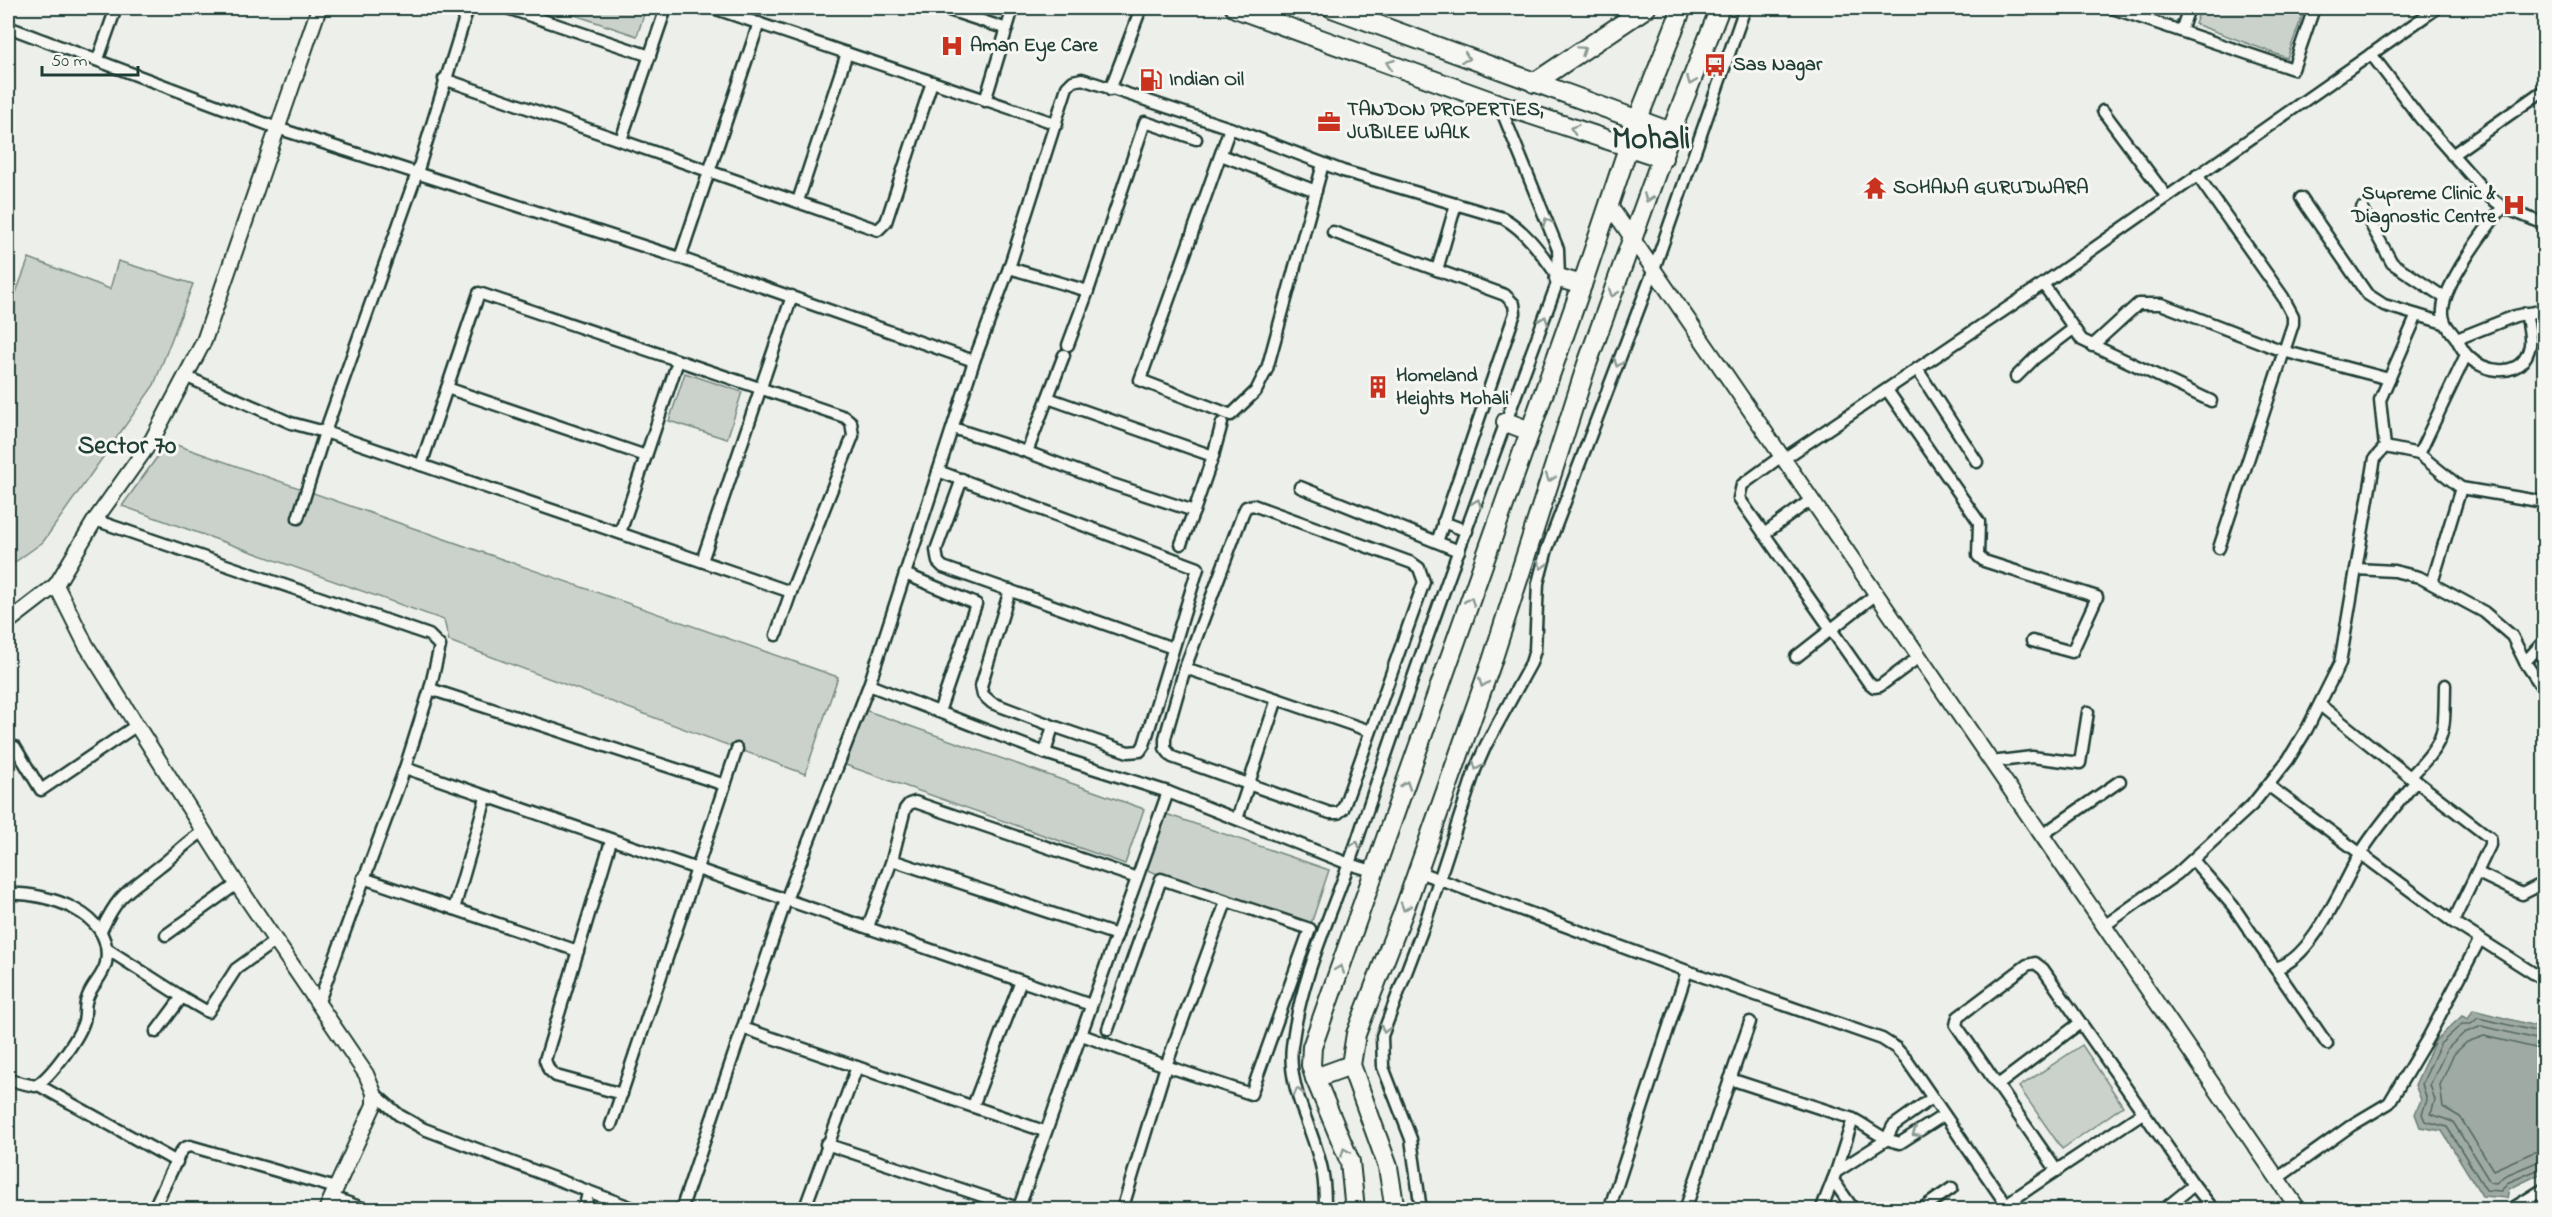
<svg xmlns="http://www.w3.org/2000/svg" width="2552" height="1217" font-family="'Indie Flower',sans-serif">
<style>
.green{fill:#cbd2cc;stroke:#758880;stroke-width:1.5}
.water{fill:#9faaa4;stroke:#6c7e77;stroke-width:1.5}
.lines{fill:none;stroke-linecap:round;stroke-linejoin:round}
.shore{stroke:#526961;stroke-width:1.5}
.minor-casing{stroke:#1f3d34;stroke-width:15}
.tertiary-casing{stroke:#1f3d34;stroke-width:18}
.primary-casing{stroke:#1f3d34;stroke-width:22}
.minor{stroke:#f6f6f2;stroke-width:10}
.tertiary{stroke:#f6f6f2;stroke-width:14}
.primary{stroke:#f6f6f2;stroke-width:18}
.oneway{stroke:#8a9a93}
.labels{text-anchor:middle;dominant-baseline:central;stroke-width:6;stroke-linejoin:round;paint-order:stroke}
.poi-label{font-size:20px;font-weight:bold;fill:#1f3d34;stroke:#f6f6f2;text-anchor:start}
.district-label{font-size:26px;font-weight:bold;fill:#1f3d34;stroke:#f6f6f2}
.town-label{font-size:32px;font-weight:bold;fill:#1f3d34;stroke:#f6f6f2}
</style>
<rect width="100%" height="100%" fill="#edefea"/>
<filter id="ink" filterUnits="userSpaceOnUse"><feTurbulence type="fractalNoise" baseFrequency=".0167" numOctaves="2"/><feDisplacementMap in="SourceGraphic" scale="12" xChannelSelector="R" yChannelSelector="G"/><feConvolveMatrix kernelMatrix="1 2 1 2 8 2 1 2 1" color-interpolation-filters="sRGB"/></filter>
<g filter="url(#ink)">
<g class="green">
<polygon points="554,8 646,8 637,36"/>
<polygon points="2201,8 2305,8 2287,58 2195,24"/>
<polygon points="29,258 110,289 118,261 193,284 154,385 43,542 8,567 8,314"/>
<polygon points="685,373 742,392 727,439 669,421"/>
<polygon points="168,442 838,677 805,774 449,641 444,620 122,506"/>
<polygon points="859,708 1144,809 1125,864 840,763"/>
<polygon points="1163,813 1329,870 1310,927 1144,869"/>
<polygon points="2082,1045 2123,1106 2062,1149 2019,1087"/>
</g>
<polygon class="water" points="2473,1010 2544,1028 2544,1172 2509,1189 2507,1198 2482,1196 2442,1131 2420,1127 2415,1114 2421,1100 2415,1085 2435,1041 2462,1016 2468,1019"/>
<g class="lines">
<g class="shore">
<polyline points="2544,1033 2478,1018 2471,1024 2462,1024 2440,1044 2422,1084 2427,1100 2422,1114 2425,1121 2447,1127 2486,1190 2501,1191 2507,1183 2544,1167"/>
<polyline points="2544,1041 2482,1026 2464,1033 2447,1049 2430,1085 2435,1100 2431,1114 2453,1122 2490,1182 2496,1183 2504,1176 2544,1159"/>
<polyline points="2544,1050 2484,1036 2467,1042 2454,1054 2440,1085 2443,1107 2460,1117 2493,1170 2534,1152 2544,1150"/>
</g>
<g class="minor-casing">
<g id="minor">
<polyline points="507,8 650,56"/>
<polyline points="713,8 1057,124"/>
<polyline points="943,8 1007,29"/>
<polyline points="2112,8 2293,69 2314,8"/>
<polyline points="8,27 277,128 680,258 974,361"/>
<polyline points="2181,31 2189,8"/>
<polyline points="2371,54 2420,118 2491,198 2503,207 2544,224"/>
<polyline points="98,59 116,8"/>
<polyline points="444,79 878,230 886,222 932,82"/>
<polyline points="1110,90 1141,8"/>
<polyline points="985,101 1013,8"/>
<polyline points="2103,111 2167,197"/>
<polyline points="1230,128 1140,380 1231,415 1256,391 1267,369 1323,164"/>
<polyline points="621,140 666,8"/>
<polyline points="1221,155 1316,191"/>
<polyline points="2452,155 2544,90"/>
<polyline points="2197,175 2283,297 2293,316 2293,324 2219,548"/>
<polyline points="2301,198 2367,294 2384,305 2444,323"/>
<polyline points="798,201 847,53"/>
<path d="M2503 207C2486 228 2444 284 2443 310 2442 323 2449 328 2456 338 2459 343 2462 349 2466 354 2484 375 2524 379 2530 345 2531 335 2528 323 2526 313"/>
<polyline points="2362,208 2392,263 2445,298"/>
<polyline points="1333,232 1505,295 1514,304 1515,313 1437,542"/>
<polyline points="680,258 759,23"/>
<polyline points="1009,268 1088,291 1145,122 1196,139"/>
<polyline points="1437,270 1456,204"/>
<polyline points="2043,284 2082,340 2211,401"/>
<polyline points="2457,339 2515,316 2544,310"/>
<polyline points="1068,345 1088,291"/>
<polyline points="2092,346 2138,304 2161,304 2283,351 2389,379"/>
<polyline points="1917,369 1977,462"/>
<polyline points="187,377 291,423 325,432 791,592"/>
<polyline points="2016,377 2035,358 2073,329"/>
<polyline points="447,388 646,456"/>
<polyline points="1887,390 1979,522 1978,556 1984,561 2097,597 2072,652 2032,641"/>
<polyline points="953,428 1027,452 1064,355"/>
<polyline points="2385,447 2380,400 2417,315"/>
<polyline points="1027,452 1109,483 1194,511 1213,456 1048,398"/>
<polyline points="2419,454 2461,488 2432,583"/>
<polyline points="1783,455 1742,485 1739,498 1868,682 1874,687 1880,686 1919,657"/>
<polyline points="1213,456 1222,423"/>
<polyline points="1785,458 2043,284 2437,8"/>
<polyline points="421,465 479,293 845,417 851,422 853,436 791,592 776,635"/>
<polyline points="938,471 1198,568 1144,745 1140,751 1128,752 1053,726 1045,753"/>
<polyline points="962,479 936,550 938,562 943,567 1173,648"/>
<polyline points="1300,487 1459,551"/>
<polyline points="2461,488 2544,502"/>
<polygon points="1253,505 1412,563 1419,568 1424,582 1343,809 1338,813 1330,813 1172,757 1165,748 1165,738 1185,668 1243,513 1246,507"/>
<polyline points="298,518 325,432 417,173 468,8"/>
<polyline points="95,520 429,635 440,646 430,689 405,768 318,1004"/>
<polyline points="1443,522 1467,531"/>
<polyline points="620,533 678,361"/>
<polyline points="1764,534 1812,499"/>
<polyline points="1181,544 1194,511"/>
<polyline points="702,561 792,296"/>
<polyline points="2356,569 2394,571 2419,577 2484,612 2512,636 2525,662 2544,690"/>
<polyline points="905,574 976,604 939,712"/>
<polyline points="1010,590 981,686 983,695 992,703 1053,726"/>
<polyline points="1796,657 1875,595"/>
<polyline points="2525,662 2544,641"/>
<polyline points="1185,668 1277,699"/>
<polyline points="869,685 1045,753 1168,792 1349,864 1376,872"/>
<polyline points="430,689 725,785"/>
<polyline points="2320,705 2410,777"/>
<polyline points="8,752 15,747 41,790 137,725"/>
<polyline points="1991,762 2032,757 2080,763 2088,712"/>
<polyline points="405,768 1091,1005"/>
<polyline points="2416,781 2490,838 2490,845 2453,922"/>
<polyline points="2269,786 2453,922 2544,980"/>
<polyline points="1237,819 1277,699 1370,731"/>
<polyline points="2042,835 2120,781"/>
<polyline points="611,841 545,1060 549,1070 556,1076 622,1094"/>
<polyline points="892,860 1117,935"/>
<path d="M2193 860 2233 906 2275 968C2311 961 2342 886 2359 856 2375 829 2397 805 2416 781L2410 777C2447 739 2444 735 2445 685"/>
<polyline points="1416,871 1687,971 1882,1039 1896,1048 1906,1059 2010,1210"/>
<polyline points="2478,873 2522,894 2538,886 2544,887"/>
<polyline points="363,878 578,951"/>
<path d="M8 894C46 892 115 913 106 963 103 977 91 985 87 999 84 1006 86 1014 84 1021 79 1038 50 1078 35 1086L8 1080"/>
<polyline points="454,909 486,798"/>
<polyline points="2104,926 2177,874 2252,805 2288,760 2307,729 2340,663 2375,458 2385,447 2419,454 2466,355"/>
<polyline points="868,927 892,860 905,809 909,804 915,802 1137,878"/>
<path d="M101 931C120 891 128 892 160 866 176 854 186 842 204 831"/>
<polyline points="166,935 237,884"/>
<polyline points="107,949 182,997"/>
<polyline points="2275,968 2327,1044"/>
<polyline points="743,1028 1044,1131"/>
<polyline points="1108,1029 1161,879 1310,929 1251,1094 1166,1066 1226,902"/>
<polyline points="156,1032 182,997 208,1012 236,969 275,941"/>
<polyline points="1082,1035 1166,1066 1122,1210"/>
<path d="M1730 1079 1853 1119C1869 1127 1882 1140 1900 1143L1944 1115"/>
<polyline points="38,1085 177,1162"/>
<polyline points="1998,1085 2080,1023"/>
<polyline points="374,1093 399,1115 424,1129 638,1210"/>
<polyline points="973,1106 1021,981"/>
<polyline points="611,1125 737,749"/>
<polyline points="826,1144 1018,1208"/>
<polyline points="2057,1171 1956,1025 1958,1017 2027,965 2035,963 2043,969 2194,1185 2163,1210"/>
<polyline points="1836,1172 1853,1119"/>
<polyline points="2278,1178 2352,1125 2389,1103 2429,1036 2480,939"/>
<polyline points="1833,1180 1854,1210"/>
<polyline points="2194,1185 2214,1210"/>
<polyline points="332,1197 368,1210"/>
<polyline points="2006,1204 2144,1112"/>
<polyline points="153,1210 180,1153 184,1148 190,1146 336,1188"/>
<polyline points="584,1210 588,1193"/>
<path d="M681 1210 786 900 869 685 974 361 1009 268 1067 87 1073 81 1082 79 1230 128 1343 171 1503 218C1528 232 1543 256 1559 278"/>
<polyline points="804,1210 857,1067"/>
<polyline points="1018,1210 1168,792"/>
<path d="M1325 1210C1325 1198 1325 1186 1323 1175 1316 1132 1287 1091 1292 1046 1301 973 1336 905 1359 835 1421 648 1491 463 1559 278L1558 249 1499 104"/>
<polyline points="1421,1210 1411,1139 1383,1067 1382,1036 1426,920 1475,770 1486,745 1531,663 1535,650 1538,583 1547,549 1654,269 1745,8"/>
<polyline points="1609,1210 1687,971"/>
<polyline points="1685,1210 1750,1022"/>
<polyline points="1821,1210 1836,1172 1886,1140 1893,1126 1932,1098"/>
<polyline points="1920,1210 1952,1188"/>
<polyline points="2510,1210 2544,1189"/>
</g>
</g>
<g class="tertiary-casing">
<g id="tertiary">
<polyline points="319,8 204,341 152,440 95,520 56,585 86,645 237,884 366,1074 374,1093 374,1105 326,1210"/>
<polyline points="1610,206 2299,1210"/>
<polyline points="8,622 56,585"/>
</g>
</g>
<g class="primary-casing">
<g id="primary">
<polyline points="1235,8 1499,104 1663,158"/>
<polyline points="1332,8 1671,132"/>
<polyline points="1534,83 1646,8"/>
<polyline points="1559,278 1582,285"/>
<polyline points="1506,422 1530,431"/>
<polyline points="1315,1078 1351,1065"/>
<polyline points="1355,1210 1350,1162 1315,1078 1311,1065 1312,1047 1582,285 1637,121 1682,8"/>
<polyline points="1395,1210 1388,1167 1351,1065 1356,1034 1403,913 1492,661 1587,364 1671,132 1720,8"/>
</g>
</g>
<use href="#minor" class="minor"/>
<use href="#tertiary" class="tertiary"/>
<use href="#primary" class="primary"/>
</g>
<defs><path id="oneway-chevron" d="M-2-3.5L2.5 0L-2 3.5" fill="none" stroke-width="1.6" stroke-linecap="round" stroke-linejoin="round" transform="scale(1.5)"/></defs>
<g class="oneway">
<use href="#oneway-chevron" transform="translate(1582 50) rotate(-34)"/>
<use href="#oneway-chevron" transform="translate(1466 58) rotate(21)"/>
<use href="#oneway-chevron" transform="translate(1390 64) rotate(-160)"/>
<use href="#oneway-chevron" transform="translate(1691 81) rotate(112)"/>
<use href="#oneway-chevron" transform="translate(1574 129) rotate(-162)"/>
<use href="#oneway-chevron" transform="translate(1648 198) rotate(111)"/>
<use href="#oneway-chevron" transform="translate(1547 222) rotate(-112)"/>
<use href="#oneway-chevron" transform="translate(1613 293) rotate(110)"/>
<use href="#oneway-chevron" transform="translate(1544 320) rotate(-70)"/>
<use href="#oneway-chevron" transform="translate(1618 363) rotate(111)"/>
<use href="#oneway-chevron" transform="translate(1550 478) rotate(108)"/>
<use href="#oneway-chevron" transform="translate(1477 503) rotate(-70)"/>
<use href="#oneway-chevron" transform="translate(1542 565) rotate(105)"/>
<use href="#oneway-chevron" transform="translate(1470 601) rotate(-71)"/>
<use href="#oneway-chevron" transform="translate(1483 683) rotate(110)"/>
<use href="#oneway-chevron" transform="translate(1477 766) rotate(112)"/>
<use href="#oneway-chevron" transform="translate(1406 785) rotate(-71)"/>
<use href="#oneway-chevron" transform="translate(1356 845) rotate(-72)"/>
<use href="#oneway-chevron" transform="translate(1405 907) rotate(108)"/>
<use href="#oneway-chevron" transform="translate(1340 969) rotate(-70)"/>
<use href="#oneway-chevron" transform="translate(1385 1029) rotate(105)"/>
<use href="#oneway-chevron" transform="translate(1298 1092) rotate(-105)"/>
<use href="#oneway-chevron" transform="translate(1916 1133) rotate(148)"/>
<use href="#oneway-chevron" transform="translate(1345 1152) rotate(-113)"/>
</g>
</g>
<defs>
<g id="hospital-bare" transform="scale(1.8)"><path d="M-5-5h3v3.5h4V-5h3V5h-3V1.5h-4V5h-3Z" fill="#c8321e" stroke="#f6f6f2" stroke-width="2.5" paint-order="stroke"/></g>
<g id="bus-bare" transform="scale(1.8)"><path d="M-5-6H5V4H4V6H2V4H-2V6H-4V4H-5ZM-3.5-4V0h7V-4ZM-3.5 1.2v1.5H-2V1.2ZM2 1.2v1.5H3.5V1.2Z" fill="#c8321e" stroke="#f6f6f2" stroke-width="2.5" paint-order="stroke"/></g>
<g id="fuel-bare" transform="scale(1.8)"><path d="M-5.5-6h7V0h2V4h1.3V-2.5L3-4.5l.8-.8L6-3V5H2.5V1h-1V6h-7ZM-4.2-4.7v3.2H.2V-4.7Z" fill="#c8321e" stroke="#f6f6f2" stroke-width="2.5" paint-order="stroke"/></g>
<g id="office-bare" transform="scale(1.8)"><path d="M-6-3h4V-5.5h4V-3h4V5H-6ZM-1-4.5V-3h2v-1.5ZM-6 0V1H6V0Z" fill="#c8321e" stroke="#f6f6f2" stroke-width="2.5" paint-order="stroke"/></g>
<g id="temple-bare" transform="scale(1.8)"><path d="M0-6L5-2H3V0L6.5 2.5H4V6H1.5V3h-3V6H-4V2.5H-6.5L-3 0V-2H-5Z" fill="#c8321e" stroke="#f6f6f2" stroke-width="2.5" paint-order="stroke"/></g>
<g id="building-bare" transform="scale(1.8)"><path d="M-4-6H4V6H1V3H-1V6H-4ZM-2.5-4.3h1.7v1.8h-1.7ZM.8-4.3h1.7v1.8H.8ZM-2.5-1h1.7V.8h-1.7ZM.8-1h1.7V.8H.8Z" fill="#c8321e" stroke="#f6f6f2" stroke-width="2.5" paint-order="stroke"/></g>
</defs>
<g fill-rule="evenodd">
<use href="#hospital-bare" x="952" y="46"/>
<use href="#bus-bare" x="1715" y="65"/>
<use href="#fuel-bare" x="1151" y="80"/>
<use href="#office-bare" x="1329" y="122"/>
<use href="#temple-bare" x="1875" y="188"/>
<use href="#hospital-bare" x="2514" y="205"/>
<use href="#building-bare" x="1378" y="387"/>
</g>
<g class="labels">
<g class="poi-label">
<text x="970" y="46">Aman Eye Care</text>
<text x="1733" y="65">Sas Nagar</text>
<text x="1169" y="80">Indian Oil</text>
<text x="1347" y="110">TANDON PROPERTIES,<tspan x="1347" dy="23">JUBILEE WALK</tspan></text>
<text x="1893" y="188">SOHANA GURUDWARA</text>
<text x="2496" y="194" text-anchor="end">Supreme Clinic &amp;<tspan x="2496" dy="23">Diagnostic Centre</tspan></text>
<text x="1396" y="376">Homeland<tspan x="1396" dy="23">Heights Mohali</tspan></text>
</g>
<g class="district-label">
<text x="127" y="447">Sector 70</text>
</g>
<g class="town-label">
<text x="1651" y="140">Mohali</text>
</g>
</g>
<rect width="2552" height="1217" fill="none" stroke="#f6f6f2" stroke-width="30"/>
<rect x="15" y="15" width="2522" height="1187" fill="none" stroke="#1f3d34" stroke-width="2" filter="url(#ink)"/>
<path d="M42 66v9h96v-9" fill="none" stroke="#1f3d34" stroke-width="3"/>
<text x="51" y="66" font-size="18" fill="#1f3d34" stroke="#f6f6f2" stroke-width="4.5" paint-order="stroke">50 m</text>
</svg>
